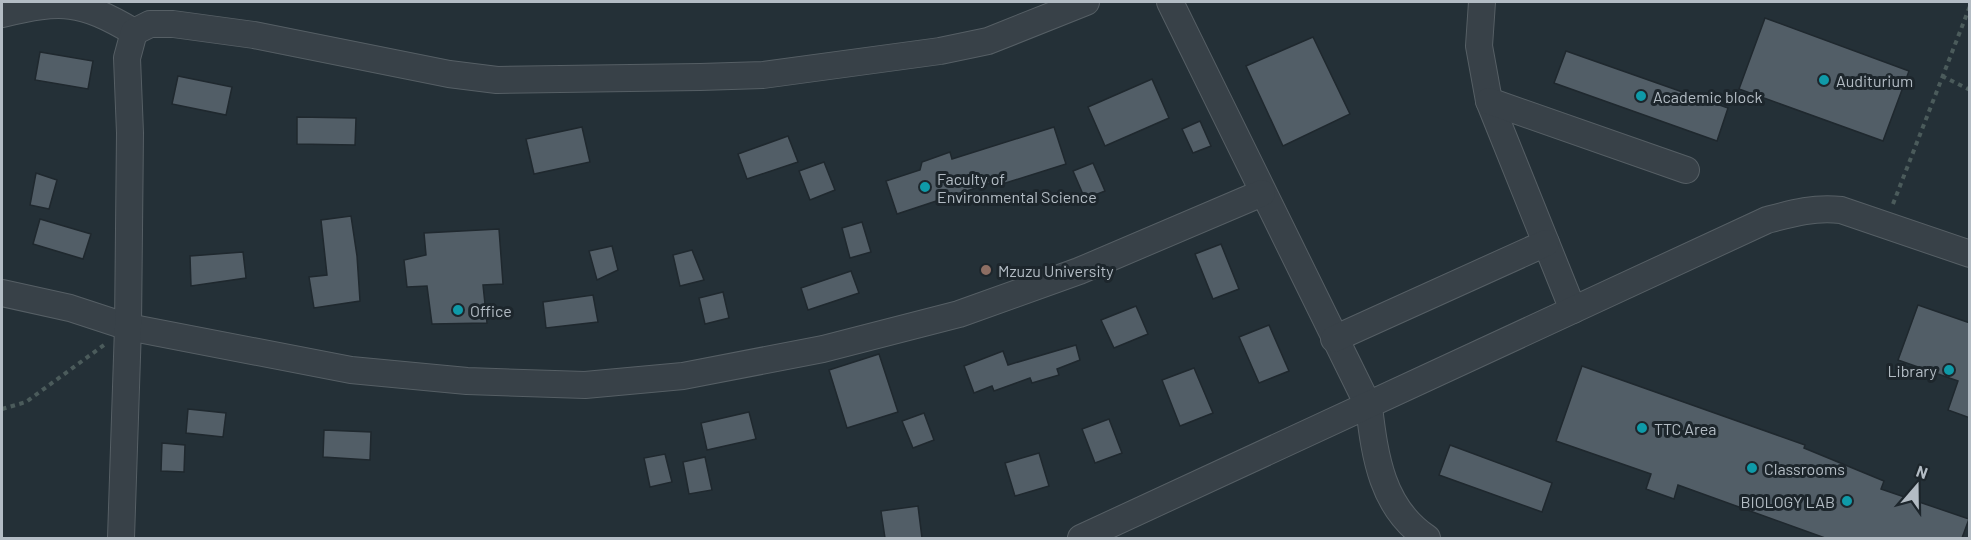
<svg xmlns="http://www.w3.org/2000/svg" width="1971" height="540" font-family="Barlow,sans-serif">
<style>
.building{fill:#525e67;stroke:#1f282e;stroke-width:1.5}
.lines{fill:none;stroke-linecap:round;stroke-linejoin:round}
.minor-casing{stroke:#565f65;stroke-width:28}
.path{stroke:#4b5b5b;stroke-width:4;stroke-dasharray:4.5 4.5;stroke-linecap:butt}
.minor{stroke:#384148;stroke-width:26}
.culture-dot{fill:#0f9aa8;stroke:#1d262c;stroke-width:2}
.education-dot{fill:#8d6e63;stroke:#1d262c;stroke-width:2}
.labels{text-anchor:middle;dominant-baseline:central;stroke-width:6;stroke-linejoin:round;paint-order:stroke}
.poi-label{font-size:16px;fill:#b3bcc4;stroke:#1d262c;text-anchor:start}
</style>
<rect width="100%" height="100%" fill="#243037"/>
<g class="building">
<polygon points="1765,18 1909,71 1883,141 1739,89"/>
<polygon points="1313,37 1350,114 1283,146 1246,66"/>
<polygon points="1566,51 1728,108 1717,141 1554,83"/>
<polygon points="40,52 93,61 88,89 35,80"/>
<polygon points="178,76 232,87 226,115 172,104"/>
<polygon points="1152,79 1169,118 1105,146 1088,107"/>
<polygon points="297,117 356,118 355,145 297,144"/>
<polygon points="1200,121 1211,146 1193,153 1182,129"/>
<polygon points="582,127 590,162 534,174 526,139"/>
<polygon points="1054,127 1066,164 996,186 994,182 897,214 886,181 920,170 922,162 950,152 952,159"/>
<polygon points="788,136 798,162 747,179 738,154"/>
<polygon points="824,162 835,190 810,200 799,171"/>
<polygon points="1093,163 1105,191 1085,199 1073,171"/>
<polygon points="36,173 57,180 49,209 30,205"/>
<polygon points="351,216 357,256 360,301 314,308 309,277 327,275 321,220"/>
<polygon points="40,219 91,234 83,259 33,244"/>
<polygon points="862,222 871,252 850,258 842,228"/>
<polygon points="499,229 503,284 483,285 487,323 432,324 427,286 407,287 404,260 426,255 424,233"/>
<polygon points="1221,244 1239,289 1213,299 1195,254"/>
<polygon points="612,246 618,270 597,280 589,251"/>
<polygon points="692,250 704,280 680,286 673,255"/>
<polygon points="243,252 246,278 191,286 190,256"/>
<polygon points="851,271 859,293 808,310 801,288"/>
<polygon points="723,292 729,318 705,324 699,298"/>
<polygon points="593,295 598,322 546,328 543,302"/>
<polygon points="1918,305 1970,323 1970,418 1948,410 1958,381 1898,360"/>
<polygon points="1136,306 1148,334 1114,348 1101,320"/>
<polygon points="1269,325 1289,371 1259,383 1239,337"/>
<polygon points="1076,345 1080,360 1057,369 1059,375 1032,383 1030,378 994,391 992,386 974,393 964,366 1003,351 1008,365"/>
<polygon points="879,354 898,412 847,428 829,370"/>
<polygon points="1582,366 1805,445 1804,448 1884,481 1881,489 1969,519 1962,538 1825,538 1678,485 1674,499 1646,489 1651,474 1556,441"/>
<polygon points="1194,368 1213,413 1180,426 1162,380"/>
<polygon points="188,409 226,413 223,437 186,433"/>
<polygon points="749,412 756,439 707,450 701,423"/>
<polygon points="924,413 934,440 913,448 902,421"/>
<polygon points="1109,419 1122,453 1095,463 1082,429"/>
<polygon points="324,430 371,432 370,460 323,457"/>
<polygon points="162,443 185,445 184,472 161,471"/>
<polygon points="1450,445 1552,483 1542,512 1439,475"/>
<polygon points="1039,453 1049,486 1015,496 1005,463"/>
<polygon points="665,454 672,482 650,487 644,458"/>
<polygon points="705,457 712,490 689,494 683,462"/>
<polygon points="918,506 922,538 885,538 881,511"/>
</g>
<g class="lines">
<g class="minor-casing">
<g id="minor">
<path d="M1170 2 1369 407C1375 457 1382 508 1427 538"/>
<polyline points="1482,2 1479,46 1489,101 1573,310"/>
<path d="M2 14C62 0 80 0 134 32"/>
<polyline points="1489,101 1686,170"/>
<polyline points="2,293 70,308 128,327 351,370 467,381 585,385 683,376 823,349 959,314 1079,271 1262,193"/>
<polyline points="1334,339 1546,243"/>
<polyline points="121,538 128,327 130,133 127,58 134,32 150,24 173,24 254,35 449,74 497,80 700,77 763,75 940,51 988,41 1086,2"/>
<path d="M1081 538 1767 220C1793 213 1814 207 1841 210L1970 254"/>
</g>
</g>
<g class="path">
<polyline points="1942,76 1970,90"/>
<polyline points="1893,204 1970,6"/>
<polyline points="2,409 26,402 104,345"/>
</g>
<use href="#minor" class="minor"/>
</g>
<g class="culture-dot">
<circle cx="1824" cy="80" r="6"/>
<circle cx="1641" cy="96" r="6"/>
<circle cx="925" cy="187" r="6"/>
<circle cx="458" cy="310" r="6"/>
<circle cx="1949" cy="370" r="6"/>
<circle cx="1642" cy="428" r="6"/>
<circle cx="1752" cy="468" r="6"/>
<circle cx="1847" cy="501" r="6"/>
</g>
<circle class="education-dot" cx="986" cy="270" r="6"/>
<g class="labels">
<g class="poi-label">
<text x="1836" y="80">Auditurium</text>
<text x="1653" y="96">Academic block</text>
<text x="937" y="178">Faculty of<tspan x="937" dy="18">Environmental Science</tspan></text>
<text x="998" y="270">Mzuzu University</text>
<text x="470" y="310">Office</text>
<text x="1937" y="370" text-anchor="end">Library</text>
<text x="1654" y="428">TTC Area</text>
<text x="1764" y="468">Classrooms</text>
<text x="1835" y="501" text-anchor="end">BIOLOGY LAB</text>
</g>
</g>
<rect width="1971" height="540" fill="none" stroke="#b3bcc4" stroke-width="6"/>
<g transform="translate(1917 486) rotate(20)" stroke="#1d262c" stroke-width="4.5" paint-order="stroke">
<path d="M0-4.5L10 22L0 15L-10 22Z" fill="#b3bcc4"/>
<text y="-9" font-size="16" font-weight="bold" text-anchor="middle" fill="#b3bcc4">N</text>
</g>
</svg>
